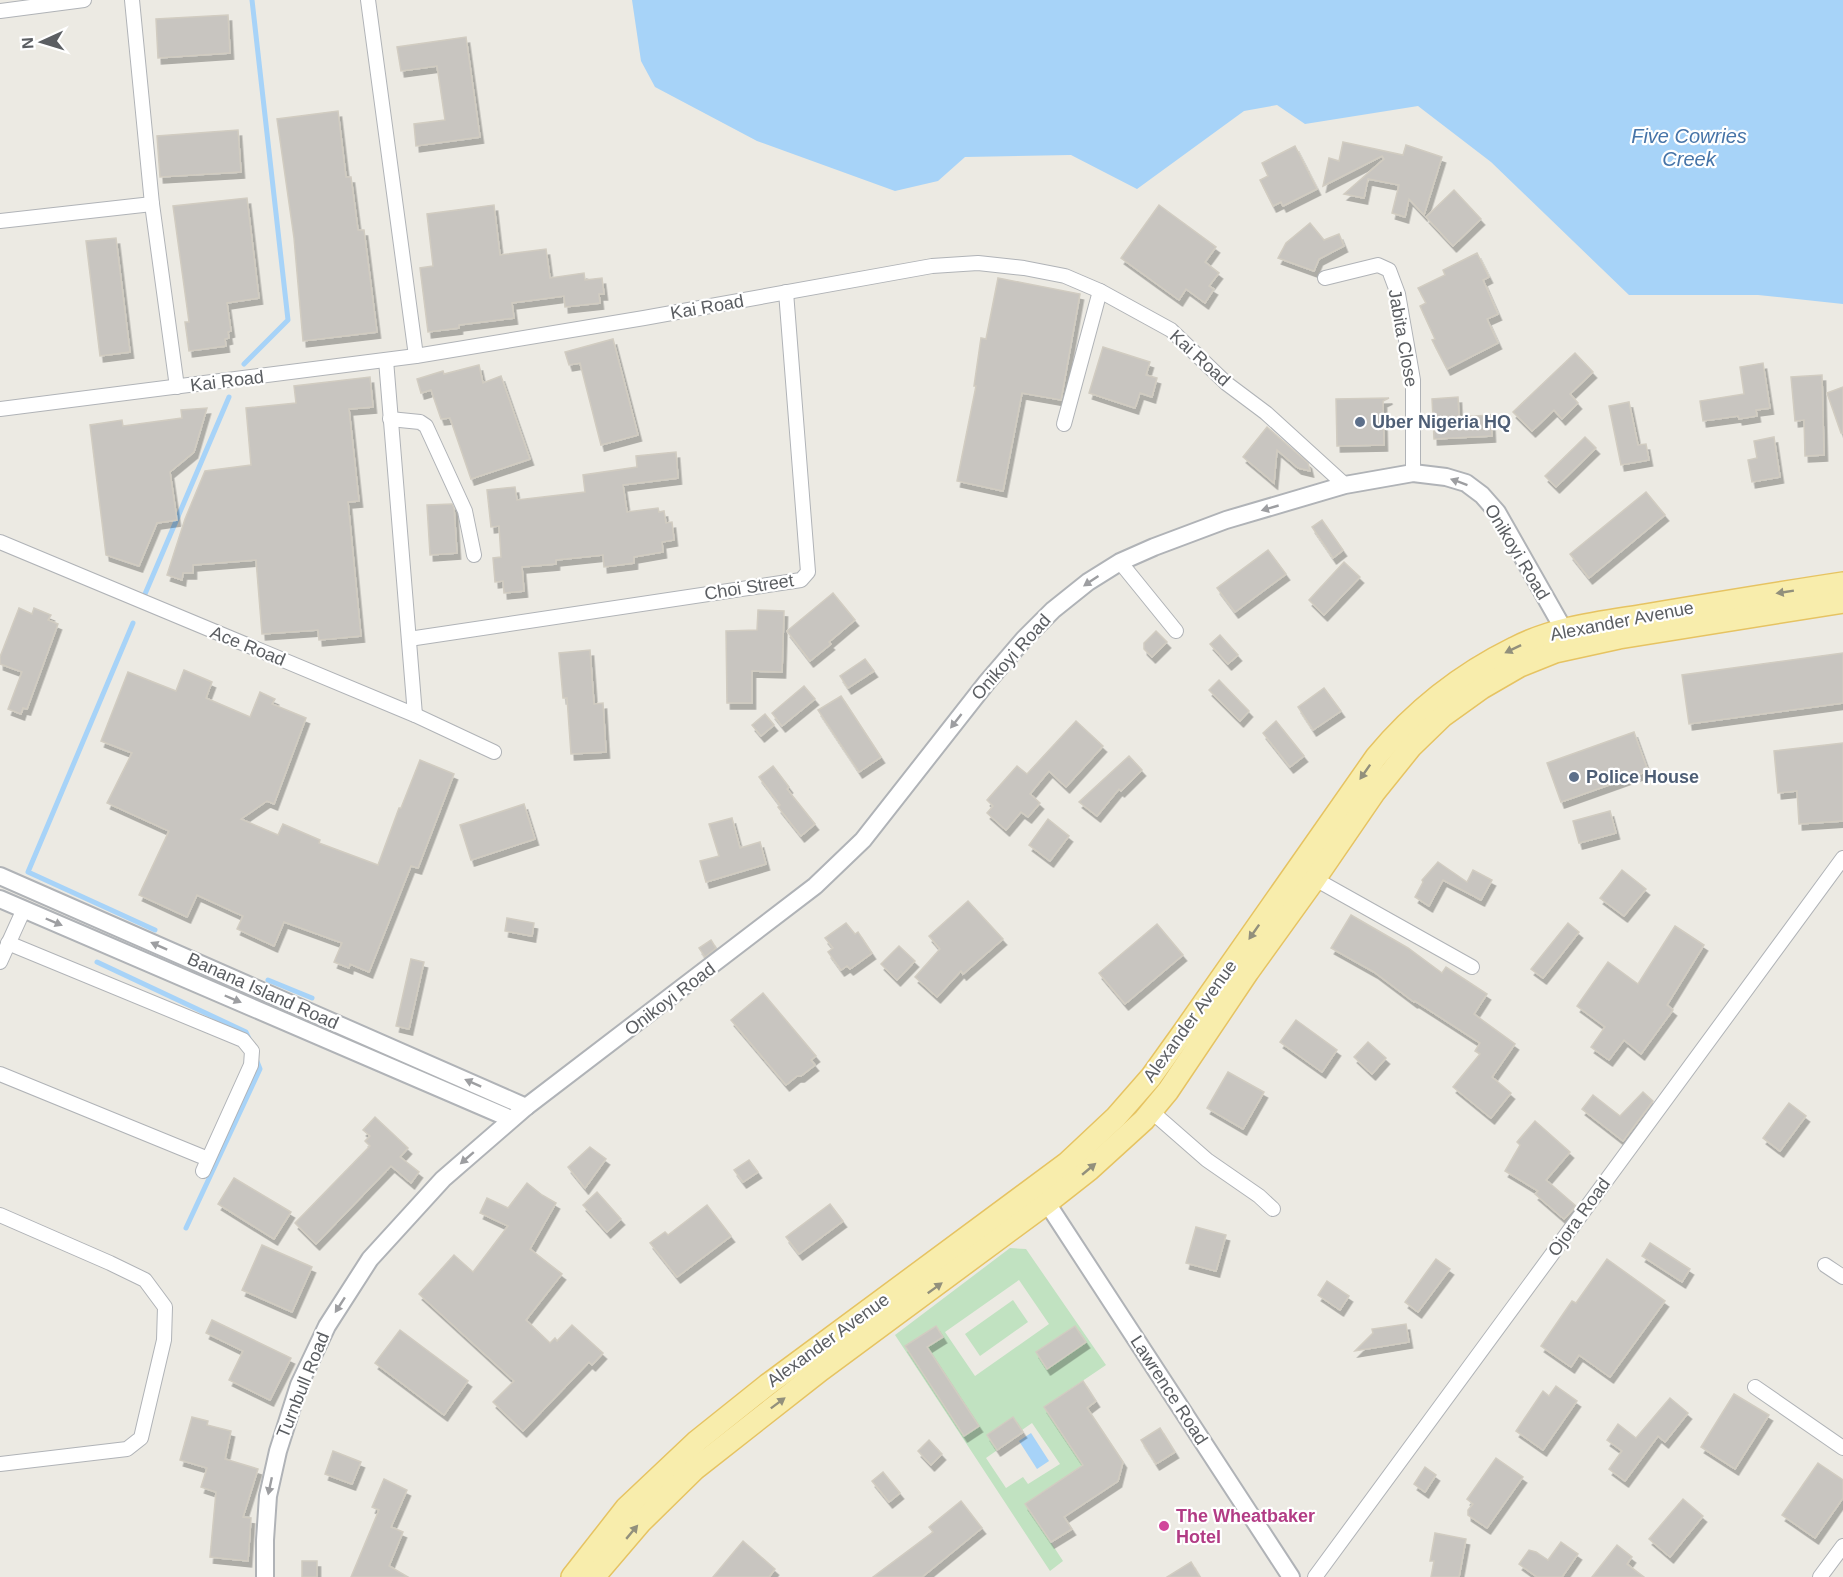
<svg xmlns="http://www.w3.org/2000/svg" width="1843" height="1577" font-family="Helvetica,sans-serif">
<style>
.green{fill:#c1e2c1;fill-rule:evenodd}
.water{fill:#a7d3f8}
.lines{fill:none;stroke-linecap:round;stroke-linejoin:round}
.stream{stroke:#a7d3f8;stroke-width:5}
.building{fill:#c8c5c0;stroke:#d1ccc1;stroke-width:1.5;filter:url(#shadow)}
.minor-casing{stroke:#b0b3b7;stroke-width:16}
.tertiary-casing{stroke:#b0b3b7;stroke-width:20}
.primary-casing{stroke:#e6c362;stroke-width:24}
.minor{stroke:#fff;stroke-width:14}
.tertiary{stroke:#fff;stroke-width:16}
.primary{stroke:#f8edac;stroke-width:21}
.oneway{fill:#9d9ea1}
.oneway2{fill:#92907c}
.service-dot{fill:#5c6f8a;stroke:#fff;stroke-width:2}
.hotel-dot{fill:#d1479c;stroke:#fff;stroke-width:2}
.labels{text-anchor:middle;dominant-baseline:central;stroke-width:4.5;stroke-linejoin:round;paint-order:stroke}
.street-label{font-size:18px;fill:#5b5e62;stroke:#fff}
.service-label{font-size:18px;font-weight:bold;fill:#4e5e75;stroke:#fff;text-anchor:start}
.hotel-label{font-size:18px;font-weight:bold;fill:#b23c85;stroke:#fff;text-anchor:start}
.water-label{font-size:20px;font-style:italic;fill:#4674a8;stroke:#fff}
</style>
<defs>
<filter id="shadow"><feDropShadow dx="3.5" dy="6" stdDeviation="0" flood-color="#0004"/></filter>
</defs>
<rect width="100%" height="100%" fill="#eceae3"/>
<g class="green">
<path d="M1010 1248 1026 1249 1106 1365 1044 1407 1083 1465 1026 1504 1063 1561 1050 1571 895 1335ZM1019 1280 1049 1324 975 1376 945 1332ZM1032 1423 1060 1464 1028 1484 1023 1477 1006 1488 986 1458 1023 1432 1022 1430Z"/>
<polygon points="1013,1300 1028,1322 980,1356 965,1334"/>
</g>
<g class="water">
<polygon points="632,0 1843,0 1843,304 1758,295 1629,295 1491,162 1418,106 1305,124 1277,105 1244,111 1137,189 1071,155 965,157 938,181 895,191 757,141 655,87 641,61"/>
<polygon points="1031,1433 1049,1461 1037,1469 1019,1441"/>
</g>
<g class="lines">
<g class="stream">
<polyline points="244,364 288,320 252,0"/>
<polyline points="145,594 229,397"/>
<polyline points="133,623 28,872 155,930"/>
<polyline points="97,962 246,1032 250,1041"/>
<polyline points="268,980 312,998"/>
<polyline points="186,1228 260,1069 256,1059"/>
</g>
</g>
<g class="building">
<polygon points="228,15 230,53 158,58 156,19"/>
<polygon points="466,37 480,137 416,146 414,124 445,120 437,66 401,71 397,47"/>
<polygon points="338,111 346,177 351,177 358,230 364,230 377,332 303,341 294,238 277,119"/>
<polygon points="238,130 241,172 160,177 157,136"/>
<polygon points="1343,142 1403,155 1406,145 1442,157 1424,215 1409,199 1405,217 1392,213 1399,185 1368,179 1364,198 1344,194 1384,159 1382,156 1323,186 1329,158 1339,161"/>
<polygon points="1295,146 1317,189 1283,206 1281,202 1273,206 1260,180 1268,176 1262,163"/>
<polygon points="1454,190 1481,219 1453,246 1426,217"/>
<polygon points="247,198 259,298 227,303 231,331 228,332 229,338 225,339 226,346 189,351 185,322 189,322 173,206"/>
<polygon points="494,205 500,255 546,249 550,278 584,273 585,280 602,278 604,294 599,294 600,303 565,307 564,296 512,303 514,318 459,325 459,328 428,332 420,268 433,266 427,214"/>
<polygon points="1159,205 1216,247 1205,262 1219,273 1209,286 1214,289 1205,303 1186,289 1179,300 1121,258"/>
<polygon points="1310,223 1324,240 1339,234 1344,246 1319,259 1314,271 1278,258 1286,243"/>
<polygon points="116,238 130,352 100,356 86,241"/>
<polygon points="1477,253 1489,277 1483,280 1498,314 1487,319 1498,343 1447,369 1432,340 1435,339 1420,306 1426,303 1418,288 1445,275 1443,270"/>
<polygon points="998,278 1080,294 1061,400 1022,393 1003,491 957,481 976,386 974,386 981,338 986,339"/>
<polygon points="613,339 638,435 601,445 580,363 569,365 565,352"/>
<polygon points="1103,347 1150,362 1146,375 1157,378 1152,397 1140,393 1135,408 1089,393"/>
<polygon points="1575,353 1593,372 1570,394 1578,403 1562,419 1554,410 1532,431 1513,412"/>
<polygon points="1763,363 1770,408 1756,410 1757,416 1739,419 1738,416 1703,421 1700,401 1744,394 1740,367"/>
<polygon points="479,365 483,383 501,376 530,459 471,479 450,418 441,419 431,390 421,393 417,379 443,371 444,374"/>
<polygon points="1822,375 1824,455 1805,456 1804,420 1795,421 1791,377"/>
<polygon points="370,377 373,407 349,409 359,501 348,502 361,636 319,640 318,630 262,634 256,560 193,565 193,573 183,573 182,580 167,575 185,519 205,471 251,465 246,408 296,403 294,386"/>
<polygon points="1843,387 1843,433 1841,433 1827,393"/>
<polygon points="1458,397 1459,417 1491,415 1492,436 1434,439 1432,399"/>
<polygon points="1389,398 1383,401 1384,445 1337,446 1336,399"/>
<polygon points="1629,402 1638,445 1646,444 1649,460 1621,465 1609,406"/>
<polygon points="207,408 194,452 170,472 177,520 157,523 139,566 106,555 90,425 122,420 123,426 182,418 181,410"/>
<polygon points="1267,427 1308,463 1310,471 1298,468 1277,450 1274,483 1243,457"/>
<polygon points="1585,437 1596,448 1556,487 1545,476"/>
<polygon points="1774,437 1780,477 1752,482 1748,460 1757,458 1754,441"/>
<polygon points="676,452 678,478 623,485 627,512 658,508 659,512 664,511 666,523 672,522 674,540 662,542 663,552 634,557 634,563 604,567 603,555 556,560 556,564 522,567 524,591 504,593 503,581 495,582 493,558 501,557 499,526 491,527 487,490 515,487 517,500 585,492 583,475 637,467 636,456"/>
<polygon points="1646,492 1665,515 1589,578 1570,554"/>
<polygon points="452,504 454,508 457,553 430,555 427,505"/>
<polygon points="1322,520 1343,550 1333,558 1312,527"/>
<polygon points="1268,550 1286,574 1235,612 1217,588"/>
<polygon points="1344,562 1360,577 1324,615 1309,600"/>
<polygon points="833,593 855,620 829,642 831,644 810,661 787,631"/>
<polygon points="19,608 32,614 34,608 51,615 48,620 58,624 27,709 23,708 21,714 8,709 22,672 0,664 0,657"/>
<polygon points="758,610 784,611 782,672 752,671 752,703 727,703 726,631 757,630"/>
<polygon points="1156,631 1167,642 1152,657 1144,649 1144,643"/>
<polygon points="1220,635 1238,655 1228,664 1210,644"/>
<polygon points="590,650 594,704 603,703 606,752 571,754 567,698 563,698 559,653"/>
<polygon points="1843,653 1843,703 1689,724 1682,675"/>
<polygon points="865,659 874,671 848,688 840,676"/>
<polygon points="184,670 212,682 206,698 250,717 260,692 275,699 272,704 306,718 274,804 267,801 241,819 278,835 283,824 320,840 319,843 378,865 399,808 401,808 420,760 454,774 418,868 411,866 369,972 350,964 349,968 334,962 342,943 284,922 274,946 237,929 243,916 197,895 187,917 139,895 169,831 107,803 132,753 101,741 128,672 176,691"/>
<polygon points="1219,680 1249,711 1240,721 1209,690"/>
<polygon points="804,686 815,699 782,726 772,713"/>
<polygon points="1324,688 1341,711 1313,730 1298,707"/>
<polygon points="841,696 881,757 859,772 818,710"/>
<polygon points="765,714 774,725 761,736 752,725"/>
<polygon points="1076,721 1103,746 1066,787 1049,771 1030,794 1040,803 1028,817 1021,812 1006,830 987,813 993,806 987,800 1017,766 1027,774"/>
<polygon points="1276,721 1304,756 1290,767 1263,733"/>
<polygon points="1634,732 1648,771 1561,802 1547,763"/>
<polygon points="1843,743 1843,821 1799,824 1797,791 1778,793 1774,751"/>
<polygon points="1129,756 1142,770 1121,791 1119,789 1097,816 1079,802"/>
<polygon points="773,766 789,787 787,789 815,824 801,836 778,807 780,805 759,777"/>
<polygon points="524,804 535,839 471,860 460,825"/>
<polygon points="1610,811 1616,833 1579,843 1573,821"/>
<polygon points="732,818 740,848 760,842 766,864 706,882 700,861 719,856 709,824"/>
<polygon points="1048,819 1069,836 1050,861 1029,845"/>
<polygon points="1438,862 1467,882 1473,870 1492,880 1481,900 1443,880 1429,906 1415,897 1423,882 1422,880"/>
<polygon points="1622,870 1646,889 1624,916 1600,898"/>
<polygon points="968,901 1003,939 963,974 961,971 937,997 915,977 940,949 929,936"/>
<polygon points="1351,915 1408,948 1442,973 1446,967 1487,994 1474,1014 1515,1044 1492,1077 1511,1093 1491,1118 1453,1087 1480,1054 1475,1051 1480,1043 1415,1001 1414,1002 1374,972 1331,948"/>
<polygon points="507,918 534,923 532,936 505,931"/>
<polygon points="846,923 855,934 858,932 872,953 850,969 847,966 841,970 828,952 833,948 825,938"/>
<polygon points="1568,923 1579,932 1543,978 1531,969"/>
<polygon points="1157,924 1183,955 1125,1004 1099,973"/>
<polygon points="1675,926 1704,945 1667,1005 1673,1010 1641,1054 1624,1040 1609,1060 1591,1047 1605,1027 1577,1006 1608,962 1638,984"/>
<polygon points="711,940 716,948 705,957 699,948"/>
<polygon points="899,946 915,961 897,980 881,964"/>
<polygon points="411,959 424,962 409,1029 396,1026"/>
<polygon points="763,993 816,1056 811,1060 815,1065 801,1076 797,1076 786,1085 731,1020"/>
<polygon points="1296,1020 1337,1050 1322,1072 1280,1042"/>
<polygon points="1368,1042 1386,1058 1372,1074 1354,1057"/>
<polygon points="1228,1072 1264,1092 1243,1129 1207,1108"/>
<polygon points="1643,1092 1653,1101 1623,1141 1582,1109 1593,1095 1620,1116"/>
<polygon points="1789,1103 1806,1116 1780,1151 1763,1138"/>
<polygon points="375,1117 408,1148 400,1157 419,1172 411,1183 391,1166 316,1244 295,1223 370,1146 365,1141 370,1136 363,1130"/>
<polygon points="1535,1121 1570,1152 1546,1180 1576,1206 1564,1219 1535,1194 1538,1191 1505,1171 1520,1145 1517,1142"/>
<polygon points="590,1147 606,1159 585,1188 568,1167"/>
<polygon points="749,1160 758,1172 743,1182 734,1170"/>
<polygon points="234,1178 291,1212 274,1239 218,1204"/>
<polygon points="527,1183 542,1195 556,1203 530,1249 562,1274 526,1320 550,1343 555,1338 557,1341 572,1325 603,1353 592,1365 589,1362 523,1431 493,1402 514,1381 419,1294 454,1255 473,1272 508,1226 480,1213 487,1198 508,1208"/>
<polygon points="597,1192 621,1219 607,1232 583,1205"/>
<polygon points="830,1204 843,1221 799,1254 786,1237"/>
<polygon points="707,1205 731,1236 677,1277 650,1243 665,1232 668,1235"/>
<polygon points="1196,1227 1226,1235 1216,1271 1186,1263"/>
<polygon points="1650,1243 1690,1269 1682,1282 1642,1256"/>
<polygon points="262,1245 312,1267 292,1312 242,1290"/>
<polygon points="1436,1259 1450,1269 1418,1312 1405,1302"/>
<polygon points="1607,1259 1665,1301 1610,1377 1579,1355 1571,1367 1541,1346 1572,1301 1576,1303"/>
<polygon points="1327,1281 1349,1296 1340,1310 1318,1295"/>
<polygon points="212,1320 291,1358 270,1400 229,1380 243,1351 206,1333"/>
<polygon points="1406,1324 1409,1342 1355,1351 1373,1333 1372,1329"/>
<polygon points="936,1326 943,1337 927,1347 979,1426 964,1436 905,1346"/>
<polygon points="1075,1326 1086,1342 1047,1369 1036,1352"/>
<polygon points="400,1330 468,1381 444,1415 375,1363"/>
<polygon points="1083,1381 1096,1401 1087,1408 1123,1462 1118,1481 1064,1517 1072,1529 1051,1542 1025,1504 1083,1465 1044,1407"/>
<polygon points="1556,1386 1577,1401 1543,1450 1516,1431 1543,1391 1549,1396"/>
<polygon points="1734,1394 1769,1415 1735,1469 1701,1447"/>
<polygon points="1670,1398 1688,1413 1665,1442 1658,1436 1625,1481 1609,1469 1622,1451 1607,1440 1618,1424 1636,1438"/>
<polygon points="192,1417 208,1421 207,1425 231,1431 225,1459 258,1469 243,1517 251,1518 248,1561 210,1557 216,1492 201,1487 207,1468 180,1460"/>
<polygon points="1013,1417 1023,1432 997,1450 987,1435"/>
<polygon points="1160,1428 1175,1452 1156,1464 1141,1440"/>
<polygon points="929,1440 942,1454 931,1465 918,1451"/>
<polygon points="333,1451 361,1462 352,1484 325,1474"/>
<polygon points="1496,1458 1523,1477 1487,1528 1468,1515 1468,1510 1473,1504 1467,1499"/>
<polygon points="1818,1463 1843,1480 1843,1498 1815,1538 1782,1515"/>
<polygon points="1425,1467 1436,1475 1425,1492 1414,1484"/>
<polygon points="883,1472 900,1493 889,1502 872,1481"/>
<polygon points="384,1479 407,1490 391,1527 403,1532 389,1566 408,1577 351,1577 379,1510 372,1507"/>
<polygon points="1683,1499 1703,1516 1670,1557 1649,1539"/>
<polygon points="961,1501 982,1528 922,1577 873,1577 933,1532 929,1527"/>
<polygon points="1435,1533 1466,1539 1459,1577 1431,1577 1434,1561 1430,1561"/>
<polygon points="743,1541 775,1569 769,1577 713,1577"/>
<polygon points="1561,1542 1578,1554 1562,1577 1537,1577 1519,1564 1529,1550 1536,1552 1548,1560"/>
<polygon points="1617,1545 1632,1557 1627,1564 1644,1577 1592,1577"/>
<rect x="302" y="1561" width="15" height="16"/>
<polygon points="1191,1562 1200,1577 1167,1577"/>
</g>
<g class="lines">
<g class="minor-casing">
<g id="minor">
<polyline points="132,0 152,204 177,387"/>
<polyline points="368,0 416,356"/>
<polyline points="0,11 84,0"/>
<polyline points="0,221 152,204"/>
<polyline points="1325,278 1378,265 1389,270 1398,294 1413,380 1413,473"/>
<polyline points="386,360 415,715"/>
<polyline points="0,409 416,356 644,318 932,266 978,263 1024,268 1065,276 1100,291 1171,330 1226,383 1266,413 1345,485"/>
<polyline points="390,419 420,422 426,426 465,511 474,555"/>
<polyline points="1064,424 1100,291"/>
<polyline points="0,542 415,715 494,752"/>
<polyline points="1120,562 1176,631"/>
<polyline points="409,639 801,580 808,572 786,292"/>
<polyline points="1315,879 1472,967"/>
<polyline points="8,943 243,1040 252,1051 251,1065 203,1171"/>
<polyline points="0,962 24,909"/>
<polyline points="0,1074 208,1159"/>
<polyline points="1151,1111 1207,1160 1259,1196 1273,1209"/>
<polyline points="0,1215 110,1263 145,1280 165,1307 164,1340 144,1425 141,1438 127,1449 0,1464"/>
<polyline points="1825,1265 1843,1277"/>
<polyline points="1755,1387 1843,1448"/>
<polyline points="1315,1577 1843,858"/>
<polyline points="1820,1577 1843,1546"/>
</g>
</g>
<g class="tertiary-casing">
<g id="tertiary">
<polyline points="0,876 526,1107"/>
<polyline points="0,899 511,1119"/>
<polyline points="1047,1203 1291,1577"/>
<polyline points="265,1577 265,1540 268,1496 278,1451 299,1385 327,1326 370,1259 443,1179 526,1107 815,886 863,840 987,682 1024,639 1053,610 1088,582 1120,562 1154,547 1226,520 1345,485 1413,473 1446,477 1466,483 1482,495 1497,512 1564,630"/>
</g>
</g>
<g class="primary-casing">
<g id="primary">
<path d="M572 1577 626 1508 697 1441 767 1385 1067 1163 1116 1117 1151 1077 1184 1031 1376 757C1415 710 1459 675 1514 648 1554 627 1602 622 1645 615 1711 604 1777 593 1843 583"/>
<polyline points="594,1577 641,1522 695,1469 821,1370 1047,1203 1089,1170 1144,1120 1168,1091 1248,972 1315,879 1374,793 1411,747 1443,716 1482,688 1520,666 1555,652 1619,638 1843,602"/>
</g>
</g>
<use href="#minor" class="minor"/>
<use href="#tertiary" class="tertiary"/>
<use href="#primary" class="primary"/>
</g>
<defs><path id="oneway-solid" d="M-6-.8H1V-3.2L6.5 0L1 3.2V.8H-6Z" transform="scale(1.5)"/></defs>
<g class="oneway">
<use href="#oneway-solid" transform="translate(1459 482) rotate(-160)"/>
<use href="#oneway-solid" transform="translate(1270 508) rotate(164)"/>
<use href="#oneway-solid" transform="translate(1091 581) rotate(146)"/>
<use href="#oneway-solid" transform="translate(956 721) rotate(128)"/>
<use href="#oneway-solid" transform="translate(54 922) rotate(23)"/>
<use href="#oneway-solid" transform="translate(159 946) rotate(-156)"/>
<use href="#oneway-solid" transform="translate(233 999) rotate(23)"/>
<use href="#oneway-solid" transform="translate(473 1083) rotate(-156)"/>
<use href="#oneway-solid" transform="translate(467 1158) rotate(139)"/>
<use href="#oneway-solid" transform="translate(340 1305) rotate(123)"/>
<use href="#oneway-solid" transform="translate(270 1486) rotate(102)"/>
</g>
<g class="oneway2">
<use href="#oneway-solid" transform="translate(1785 592) rotate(171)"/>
<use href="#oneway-solid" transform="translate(1513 649) rotate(154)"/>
<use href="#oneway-solid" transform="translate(1365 772) rotate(125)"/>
<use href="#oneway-solid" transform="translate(1254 932) rotate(125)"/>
<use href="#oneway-solid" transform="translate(1089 1169) rotate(-40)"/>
<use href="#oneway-solid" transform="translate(935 1288) rotate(-36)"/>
<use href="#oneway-solid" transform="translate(778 1403) rotate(-37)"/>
<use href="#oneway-solid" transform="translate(632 1532) rotate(-50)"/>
</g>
<g class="service-dot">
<circle cx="1360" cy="422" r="6"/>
<circle cx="1574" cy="777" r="6"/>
</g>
<circle class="hotel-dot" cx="1164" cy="1526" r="6"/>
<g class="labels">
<g class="street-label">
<text transform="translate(707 307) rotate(-10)">Kai Road</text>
<text transform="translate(1403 338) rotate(80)">Jabita Close</text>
<text transform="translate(1200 358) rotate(42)">Kai Road</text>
<text transform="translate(227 381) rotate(-7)">Kai Road</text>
<text transform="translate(1517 552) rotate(59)">Onikoyi Road</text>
<text transform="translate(749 587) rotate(-9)">Choi Street</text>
<text transform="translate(1622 621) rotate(-11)">Alexander Avenue</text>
<text transform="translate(248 646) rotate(22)">Ace Road</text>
<text transform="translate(1011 657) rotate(-48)">Onikoyi Road</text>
<text transform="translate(263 991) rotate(24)">Banana Island Road</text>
<text transform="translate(670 999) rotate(-37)">Onikoyi Road</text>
<text transform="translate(1190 1021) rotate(-54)">Alexander Avenue</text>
<text transform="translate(1579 1217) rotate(-54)">Ojora Road</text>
<text transform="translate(828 1340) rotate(-36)">Alexander Avenue</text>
<text transform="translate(303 1385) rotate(-68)">Turnbull Road</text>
<text transform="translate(1169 1390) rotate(57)">Lawrence Road</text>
</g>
<g class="service-label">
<text x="1372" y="422">Uber Nigeria HQ</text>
<text x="1586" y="777">Police House</text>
</g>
<g class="hotel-label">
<text x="1176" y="1516">The Wheatbaker<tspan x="1176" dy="21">Hotel</tspan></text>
</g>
<g class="water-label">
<text x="1689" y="136">Five Cowries<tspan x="1689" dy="23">Creek</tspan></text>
</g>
</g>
<g transform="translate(42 42) rotate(266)" stroke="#ffffff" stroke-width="4.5" paint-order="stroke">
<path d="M0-4.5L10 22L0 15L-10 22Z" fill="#5b5e62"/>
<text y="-9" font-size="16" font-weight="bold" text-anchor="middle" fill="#5b5e62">N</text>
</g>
</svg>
